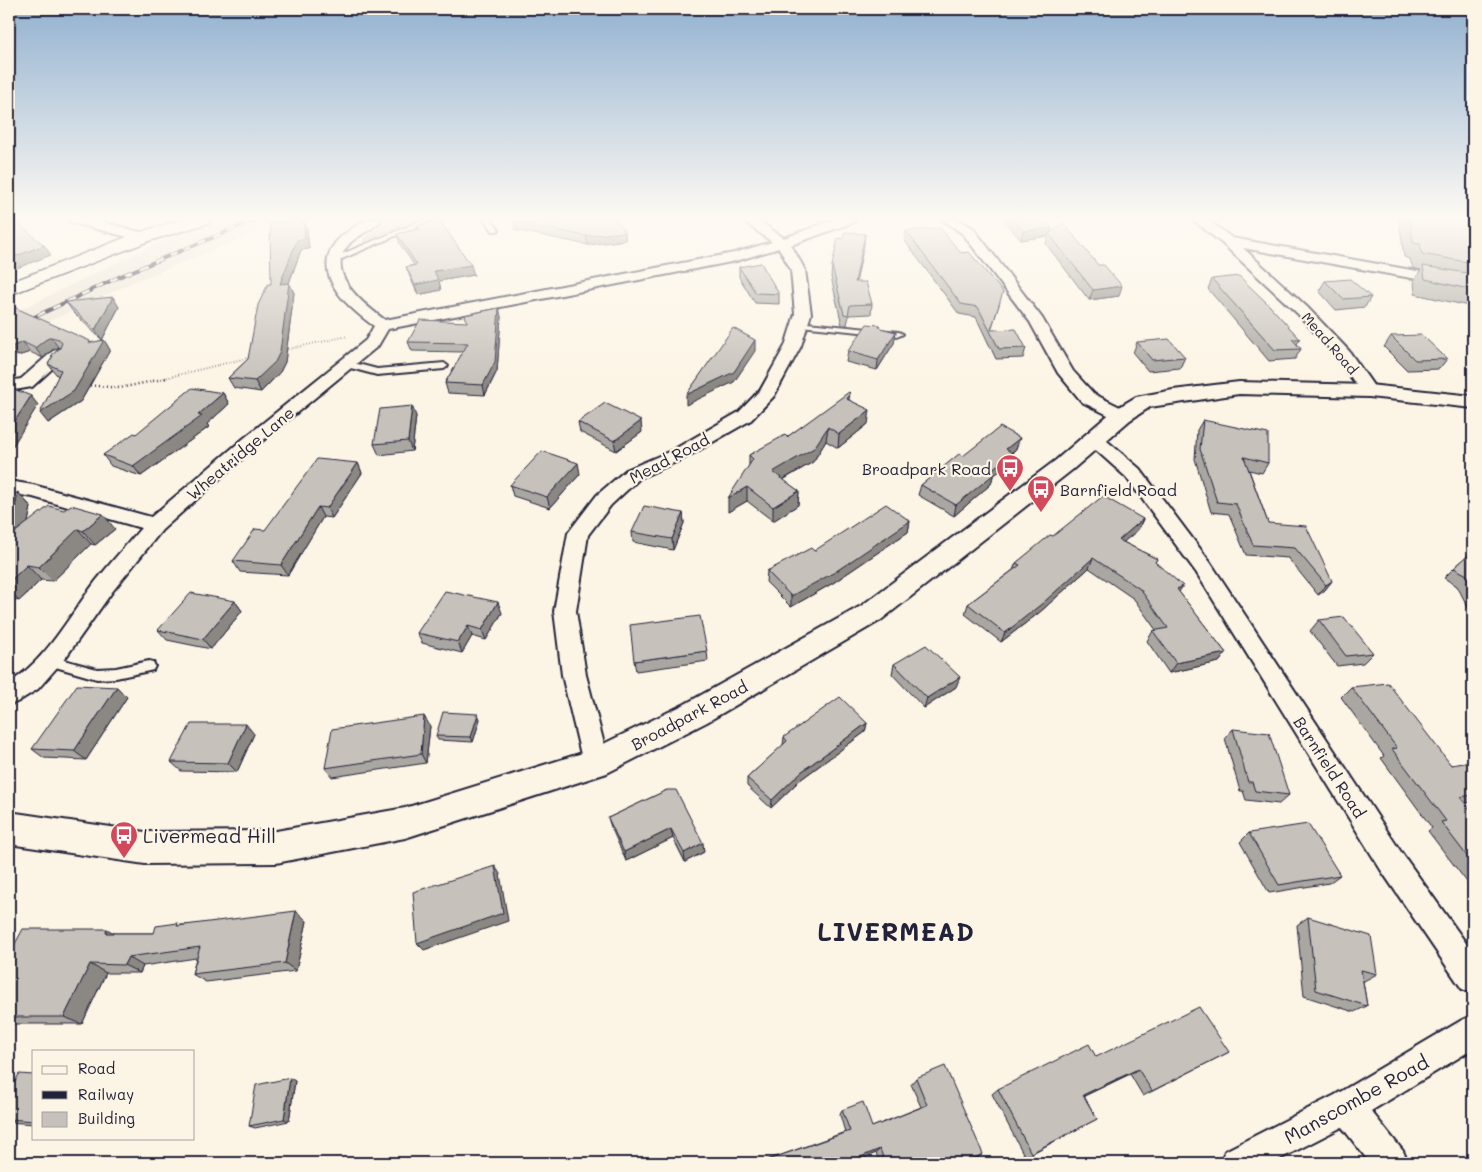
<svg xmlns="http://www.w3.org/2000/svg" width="1482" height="1172" font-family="Mali,sans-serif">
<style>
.built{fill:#ece5d8}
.green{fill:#dcd6cc;stroke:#7f7c84}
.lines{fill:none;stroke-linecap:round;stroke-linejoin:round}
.service-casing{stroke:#22223b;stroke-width:4}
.minor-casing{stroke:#22223b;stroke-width:4}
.tertiary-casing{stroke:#22223b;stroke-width:4}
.primary-casing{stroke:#22223b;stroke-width:3}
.path-far1{stroke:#22223b;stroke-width:2;stroke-dasharray:0.5 2.5;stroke-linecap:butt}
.path{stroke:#22223b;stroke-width:2.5;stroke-dasharray:1 3;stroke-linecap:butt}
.service{fill:#fcf5e5;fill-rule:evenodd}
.minor{fill:#fcf5e5;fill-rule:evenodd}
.tertiary{fill:#fcf5e5;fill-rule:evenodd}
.primary{fill:#fcf5e5;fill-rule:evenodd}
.rail-casing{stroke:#22223b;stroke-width:4}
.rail{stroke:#fcf5e5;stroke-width:2.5;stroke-dasharray:8;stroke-linecap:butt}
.wall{fill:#aaa6a1;stroke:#22223b}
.shaded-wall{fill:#8b8783;stroke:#22223b}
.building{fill:#c6c1bb;stroke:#22223b}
.labels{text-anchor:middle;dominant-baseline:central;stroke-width:4.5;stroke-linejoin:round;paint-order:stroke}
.far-street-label{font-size:14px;fill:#22223b;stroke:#fcf5e5}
.street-label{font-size:16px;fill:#22223b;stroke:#fcf5e5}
.poi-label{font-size:16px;fill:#22223b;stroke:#fcf5e5;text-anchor:end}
.near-poi-label{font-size:19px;fill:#22223b;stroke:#fcf5e5;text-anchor:start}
.near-street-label{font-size:19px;fill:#22223b;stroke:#fcf5e5}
.near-district-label{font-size:25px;font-weight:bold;letter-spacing:1px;fill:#22223b;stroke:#fcf5e5}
</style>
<rect width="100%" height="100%" fill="#fcf5e5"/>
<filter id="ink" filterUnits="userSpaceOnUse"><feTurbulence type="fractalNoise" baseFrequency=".02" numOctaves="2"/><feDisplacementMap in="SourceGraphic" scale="10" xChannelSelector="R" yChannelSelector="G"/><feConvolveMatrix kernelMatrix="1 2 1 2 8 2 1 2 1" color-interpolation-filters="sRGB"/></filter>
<g filter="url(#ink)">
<polygon class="built" points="236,219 290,219 136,281 9,340 9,315 182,231"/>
<polygon class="green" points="391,219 417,219 363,241"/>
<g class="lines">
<g class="service-casing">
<g id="service">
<polygon points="426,219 435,219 337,261 330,259"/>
<polygon points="484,219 491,219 499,230 497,231 493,231"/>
<polygon points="797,322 899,332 903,334 899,336 800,326 796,324"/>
<polygon points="346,361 377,369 444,363 448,366 444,369 377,375 343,366 342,364"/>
<polygon points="49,656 97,669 116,668 149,661 153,662 155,666 153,670 149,671 116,678 97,679 45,664 43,661 45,658"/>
</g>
</g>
<g class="minor-casing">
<g id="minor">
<polygon points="69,219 91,219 148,234 150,237 143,241 70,222"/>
<path d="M367 219H382C375 229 360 234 351 242 321 271 363 304 385 320L734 253 772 242 741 219H756L784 238 836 219H855L854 222 791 245 805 270 811 314 801 346 774 396 751 420 685 458 640 478 611 505 588 535 576 611 586 675 609 763 605 771 596 774 587 771 583 763 562 675 554 611 568 533 597 495 626 470 673 450 739 412 761 389 785 346 795 314 791 270 779 248 736 261 388 329 378 346 255 447 162 530 112 592 66 657 38 689 17 702 9 705V683C47 660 69 616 96 581 110 563 126 546 141 528L33 497 9 493V481L33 485 151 517 243 439 366 340 374 326C349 308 310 275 336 242 344 232 356 226 367 219Z"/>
<polygon points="942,219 958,219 973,228 1042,318 1073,371 1094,394 1128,411 1131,415 1128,419 1122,420 1116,419 1082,402 1058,373 1030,322 963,234"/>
<polygon points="1192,219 1207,219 1232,238 1473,281 1473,289 1243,248 1307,307 1349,351 1377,391 1375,395 1363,395 1337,357 1297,313 1223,244"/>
<polygon points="59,349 65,351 67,354 65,357 32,387 9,391 9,381 21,379 53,351"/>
<polygon points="1094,433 1100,435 1140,469 1210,562 1401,852 1473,953 1473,993 1462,989 1381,870 1196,572 1126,477 1088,443 1085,439 1088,435"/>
<polygon points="1473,1015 1473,1049 1371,1111 1403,1151 1408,1163 1370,1163 1342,1127 1272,1163 1220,1163 1225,1151 1335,1095 1462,1020"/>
</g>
</g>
<g class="tertiary-casing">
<polygon id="tertiary" points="1239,382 1369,385 1473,396 1473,408 1369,397 1239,394 1150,407 1130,420 1072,470 881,620 707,722 607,773 405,838 276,863 145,864 9,844 9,812 145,832 276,831 405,808 589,751 685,704 861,606 1056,460 1114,410 1136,397 1173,390"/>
</g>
<g class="primary-casing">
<polygon id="primary" points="184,219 211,219 209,223 149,241 9,295 9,283 137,233"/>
</g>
<g class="path-far1">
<polyline points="284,350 348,336"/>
<polyline points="161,379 251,357"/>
</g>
<polyline class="path" points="86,385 120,388 167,378"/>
<use href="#service" class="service"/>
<use href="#minor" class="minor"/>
<use href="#tertiary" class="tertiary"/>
<use href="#primary" class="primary"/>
<g class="rail-casing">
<polyline id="rail" points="9,329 123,275 257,219"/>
</g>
<use href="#rail" class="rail"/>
</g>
<g class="wall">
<polygon points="1002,219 1043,219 1051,233 1119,296 1089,300 1046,244 1048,236 1021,240"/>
<polygon points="1399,219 1473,219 1473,307 1415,294 1414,280 1421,270 1413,268 1410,259 1404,257"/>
<polygon points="513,222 625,232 625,240 588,245 515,230"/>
<polygon points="418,225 474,275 439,281 441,290 418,295 410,277 406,267 414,265 400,244 397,234 419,229"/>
<polygon points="307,229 309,249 301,250 289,283 294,293 285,362 280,372 261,392 234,388 228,378 248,359 271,284"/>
<polygon points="906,231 1000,302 991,330 1026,348 1023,358 996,359 976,317 959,314 905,241"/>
<polygon points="865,234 864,244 856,282 872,304 871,314 849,315 847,325 842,325 831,277 832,266 843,239"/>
<polygon points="739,267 779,294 779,304 755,303 739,277"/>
<polygon points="1212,279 1300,339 1297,344 1301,349 1295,359 1269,361 1208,289"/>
<polygon points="1325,281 1371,297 1365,307 1336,310 1319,291"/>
<polygon points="66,302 119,307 102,340 73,312"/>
<polygon points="9,305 91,343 104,340 110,350 81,401 48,423 58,376 56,374 48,364 53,357 51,356 60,348 58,347 52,350 43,358 30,352 18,356 9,352"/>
<polygon points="499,308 501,317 497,371 485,395 448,393 445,383 463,352 412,351 408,342 467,322"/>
<polygon points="880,328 896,332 894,343 877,370 846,362 848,351"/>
<polygon points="1391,336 1447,359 1439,369 1407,370 1384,347"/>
<polygon points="1137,342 1185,357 1180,368 1148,371 1133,353"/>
<polygon points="223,393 229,404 207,424 209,427 141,476 111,466 103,455"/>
<polygon points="850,393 849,400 868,424 838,448 826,441 813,462 783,480 799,491 798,505 773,521 747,501 728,512 749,466 749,455 787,437"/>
<polygon points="416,416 412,451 379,455 374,444"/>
<polygon points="1203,420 1268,463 1262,473 1249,470 1268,523 1332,581 1324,591 1318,595 1288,558 1246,555 1229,514 1211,512 1195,459 1197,430"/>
<polygon points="578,422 642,432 616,451 580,432"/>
<polygon points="1016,449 1012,453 1009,464 993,476 991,484 954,516 918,495 921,485 963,456"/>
<polygon points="358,463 362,473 332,518 323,517 288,575 240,572 233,561 265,530"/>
<polygon points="580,474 550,508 513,496 510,485"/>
<polygon points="18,492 31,507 28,522 115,529 95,545 91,544 53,581 41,580 19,601 10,599 9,600 9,499"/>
<polygon points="683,513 684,523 673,550 633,542 632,532"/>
<polygon points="1143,519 1138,530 1123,542 1157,559 1155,562 1179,592 1226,653 1219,662 1169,673 1147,641 1153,631 1156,630 1134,599 1089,568 1040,612 1001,642 965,614 968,604 1013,570 1016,563 1053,536"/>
<polygon points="910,521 908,532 833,583 791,607 766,582 767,571 814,551"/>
<polygon points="1473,551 1473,617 1457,586 1444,578 1454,568"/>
<polygon points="235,601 242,611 211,649 167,640 158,630"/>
<polygon points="502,613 486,640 472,636 462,653 422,643 417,633"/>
<polygon points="1319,620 1373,653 1363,663 1337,666 1310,631"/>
<polygon points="707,651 708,661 636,671 634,661"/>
<polygon points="894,664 956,687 924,708 892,674"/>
<polygon points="117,687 127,697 86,760 44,758 32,749"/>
<polygon points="1351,687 1451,765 1473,765 1473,802 1465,803 1473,813 1473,890 1428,831 1432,828 1381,758 1384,756 1341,697"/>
<polygon points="480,719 473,742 438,740 436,736"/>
<polygon points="867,723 865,732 800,780 771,808 747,786 747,778 783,745 784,737"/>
<polygon points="430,726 426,763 332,777 325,768"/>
<polygon points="1233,729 1289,795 1279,804 1246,800 1243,791 1240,791 1225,738"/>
<polygon points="254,734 237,772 181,771 171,762"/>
<polygon points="667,790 704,852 685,862 673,838 626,861 611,827 608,818"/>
<polygon points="1249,833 1340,875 1329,883 1269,893 1240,842"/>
<polygon points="1308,917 1377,974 1364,981 1363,981 1367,1006 1354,1012 1304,996 1297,925"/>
<polygon points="307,921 296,971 206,982 192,974 196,958 143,966 140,973 106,973 82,1024 9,1024 9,955 114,933 154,933 181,925"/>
<polygon points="1229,1052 1143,1096 1130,1074 1084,1096 1097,1119 1025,1157 992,1094 998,1089 1096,1057"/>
<polygon points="34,1075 34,1124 9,1122 9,1093"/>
<polygon points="916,1078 983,1154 976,1159 966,1163 880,1163 876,1153 852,1163 759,1163 845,1132 840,1115 842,1110 872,1127 921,1107 911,1084"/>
<polygon points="295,1081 289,1121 255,1128 249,1126"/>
</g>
<g class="shaded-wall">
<polygon points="303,219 307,229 309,249 301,250 285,294 280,284"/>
<polygon points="546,219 574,219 547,229"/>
<polygon points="1052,228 1050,235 1049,234 1048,236 1021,240 1023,231"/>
<polygon points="625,232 625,240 588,245 586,236"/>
<polygon points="865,234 864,244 854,293 855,282"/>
<polygon points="44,245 51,255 9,271 9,259"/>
<polygon points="471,265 474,275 439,281 441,290 418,295 415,285 434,271"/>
<polygon points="289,283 294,293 285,362 280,372 261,392 255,381"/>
<polygon points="1122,286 1119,296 1089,300 1093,290"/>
<polygon points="113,297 119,307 102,340 95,330"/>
<polygon points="499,308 501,317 497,371 485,395 483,385"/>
<polygon points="896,332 894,343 877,370 878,360"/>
<polygon points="51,337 58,347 52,350 43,358 35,348 45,340"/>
<polygon points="104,340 110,350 81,401 48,423 40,413"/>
<polygon points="755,340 755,351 734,382 686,405 686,395"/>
<polygon points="23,342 30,352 18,356 11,347"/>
<polygon points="223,393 229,404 207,424 209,427 141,476 133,466 198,415"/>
<polygon points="31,396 38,405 9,452 9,430"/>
<polygon points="412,406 416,416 412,451 408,441"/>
<polygon points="870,410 868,424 838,448 839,434"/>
<polygon points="641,421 642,432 616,451 614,441"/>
<polygon points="828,427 826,441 813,462 772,486 773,472"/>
<polygon points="1020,438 1016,449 1002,460 1006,449"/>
<polygon points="1012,453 1009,464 993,476 991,484 954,516 956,505 990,471"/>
<polygon points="358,463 362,473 332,518 327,508"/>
<polygon points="578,463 580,474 550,508 547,497"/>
<polygon points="747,487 747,501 728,512 728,498"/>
<polygon points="799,491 798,505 773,521 773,507"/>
<polygon points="18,492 31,507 22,552 9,538 9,534"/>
<polygon points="318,507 323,517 288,575 281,565"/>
<polygon points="683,513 684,523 673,550 672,539"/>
<polygon points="103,514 115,529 95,545 83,531"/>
<polygon points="1143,519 1138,530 1114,550 1119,540"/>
<polygon points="910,521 908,532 833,583 791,607 791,596"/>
<polygon points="78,529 91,544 53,581 39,567"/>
<polygon points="1093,558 1089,568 1040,612 1001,642 1005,633"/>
<polygon points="27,565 41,580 19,601 9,591 9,582"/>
<polygon points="1332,581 1324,591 1318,595 1326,585"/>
<polygon points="1183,586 1177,595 1177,589"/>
<polygon points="235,601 242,611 211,649 203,639"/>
<polygon points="498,602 502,613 486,640 482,630"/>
<polygon points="468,626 472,636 462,653 458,642"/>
<polygon points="1226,653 1219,662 1169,673 1176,663"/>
<polygon points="960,677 956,687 924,708 927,698"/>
<polygon points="117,687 127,697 86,760 74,751"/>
<polygon points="478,714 480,719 473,742 471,737"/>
<polygon points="424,716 430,726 426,763 421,754"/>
<polygon points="867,723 865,732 800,780 771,808 772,800 801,772"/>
<polygon points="246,724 254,734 237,772 228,763"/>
<polygon points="671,829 673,838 626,861 624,852"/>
<polygon points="703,843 704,852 685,862 684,853"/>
<polygon points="495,866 500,874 508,921 424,950 417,943"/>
<polygon points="296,911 307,921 296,971 285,963"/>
<polygon points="107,929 123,938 106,933"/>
<polygon points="128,957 143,966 140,973 124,965"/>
<polygon points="90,964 106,973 82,1024 64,1017"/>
<polygon points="1138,1069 1130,1074 1076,1100 1083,1095"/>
<polygon points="290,1078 295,1081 289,1121 284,1119"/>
<polygon points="880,1149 876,1153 852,1163 846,1163"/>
<polygon points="983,1154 976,1159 966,1163 963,1163"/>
</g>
<g class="building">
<polygon points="9,219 13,219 44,245 9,259"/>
<polygon points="303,219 305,239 297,240 280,284 289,283 280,352 275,362 255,381 228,378 248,359 258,305 268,284 271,284 270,224"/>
<polygon points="516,219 546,219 546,220 552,223 567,219 616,219 625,232 586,236 513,222"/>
<polygon points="1012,219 1043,219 1052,228 1023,231"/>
<polygon points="1410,219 1473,219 1473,263 1422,254 1420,244 1413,243"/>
<polygon points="440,221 471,265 434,271 438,280 415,285 406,267 417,265 397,234 420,229 418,225"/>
<polygon points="1063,223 1098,265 1104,265 1122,286 1093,290 1049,234"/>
<polygon points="940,228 961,253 969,252 1003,292 991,330 1016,329 1026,348 999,349 978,307 961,304 906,231"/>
<polygon points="845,232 865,234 855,282 866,282 872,304 850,305 848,315 844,314 832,266 838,238 843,239"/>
<polygon points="761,263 779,294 756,293 739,267"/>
<polygon points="1423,266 1473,274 1473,290 1425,279"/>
<polygon points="1239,276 1269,305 1300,339 1292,339 1301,349 1275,350 1212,279"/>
<polygon points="1350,279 1371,297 1343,299 1325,281"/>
<polygon points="113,297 95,330 66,302"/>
<polygon points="9,305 90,341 89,343 104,340 74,391 40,413 61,370 48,364 53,356 51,356 60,348 62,343 59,339 51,337 45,340 35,348 23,342 11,347 9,346"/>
<polygon points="499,308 495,362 483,385 445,383 468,343 408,342 420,320 467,322 465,315"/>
<polygon points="867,324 879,325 880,328 896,332 878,360 848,351"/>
<polygon points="733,328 755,340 734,372 686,395"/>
<polygon points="1422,335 1447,359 1415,360 1391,336"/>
<polygon points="1169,339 1185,357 1152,360 1137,342"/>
<polygon points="9,387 31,396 9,430"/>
<polygon points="192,388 223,393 198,415 202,416 133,466 103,455 134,433 136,434"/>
<polygon points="849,392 850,393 847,399 870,410 839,434 828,427 814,448 773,472 799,491 773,507 747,487 728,498 753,459 749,455 785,435 787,437"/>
<polygon points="605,403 641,421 614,441 578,422"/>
<polygon points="412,406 408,441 374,444 380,409"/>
<polygon points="1203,420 1268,434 1268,463 1244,457 1268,523 1306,526 1332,581 1326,585 1295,548 1253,545 1236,504 1217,502 1200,449"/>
<polygon points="1000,427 1020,438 1006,449 1012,453 990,471 994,474 956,505 921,485 959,454 963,456"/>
<polygon points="542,451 578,463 547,497 510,485"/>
<polygon points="317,459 358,463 327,508 318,507 281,565 233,561 255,529 265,530"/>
<polygon points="18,492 9,534 9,499"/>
<polygon points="1103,496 1143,519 1119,540 1157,559 1155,562 1183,586 1177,589 1226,653 1176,663 1153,631 1168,628 1140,589 1093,558 1044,602 1005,633 968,604 1020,565 1016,563 1050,535 1053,536"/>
<polygon points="886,504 910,521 835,572 791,596 767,571 811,548 814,551"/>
<polygon points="71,505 103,514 83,531 78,529 39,567 27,565 9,582 9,537 49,506 64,510"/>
<polygon points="644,506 683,513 672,539 632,532"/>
<polygon points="1473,551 1473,586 1467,575 1454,568"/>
<polygon points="445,591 498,602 482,630 468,626 458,642 417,633"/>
<polygon points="191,593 235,601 203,639 158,630"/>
<polygon points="700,616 707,651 634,661 630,625"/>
<polygon points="1344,617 1373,653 1346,656 1319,620"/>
<polygon points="926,645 960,677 927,698 894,664"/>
<polygon points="1388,683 1451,765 1471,762 1473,765 1473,795 1460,797 1473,813 1473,864 1441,822 1446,821 1392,749 1397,748 1351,687"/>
<polygon points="77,685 117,687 74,751 32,749"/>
<polygon points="840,697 867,723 801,772 772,800 747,778 787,741 784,737"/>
<polygon points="443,712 478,714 471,737 436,736"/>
<polygon points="424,716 421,754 325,768 332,729"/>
<polygon points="191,724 246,724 228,763 171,762"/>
<polygon points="1233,729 1269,733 1289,795 1255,791 1252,782 1248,782"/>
<polygon points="667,790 676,790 703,843 684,853 671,829 624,852 608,818"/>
<polygon points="1308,824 1340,875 1279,885 1249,833"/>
<polygon points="495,866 503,913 417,943 413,892"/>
<polygon points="296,911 285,963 192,974 200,947 128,957 124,965 90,964 64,1017 9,1017 9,955 23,929 107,929 106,933 154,933 156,926 178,923 177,926"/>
<polygon points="1308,917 1371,936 1377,974 1361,970 1367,1006 1316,990"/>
<polygon points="1199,1007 1229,1052 1152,1091 1138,1069 1083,1095 1097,1119 1031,1153 998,1089 1089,1044 1096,1057"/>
<polygon points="945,1066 983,1154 963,1163 885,1163 880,1149 846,1163 759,1163 850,1131 842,1110 863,1102 872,1127 927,1105 916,1078"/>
<polygon points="19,1074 34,1075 34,1121 9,1119 9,1093"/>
<polygon points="290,1078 284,1119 249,1126 256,1085"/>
</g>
</g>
<linearGradient id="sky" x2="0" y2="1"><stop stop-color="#92b1d0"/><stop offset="0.57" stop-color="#fefaf3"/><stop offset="1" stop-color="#fefaf3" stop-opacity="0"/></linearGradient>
<rect width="1482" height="383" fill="url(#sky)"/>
<defs>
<g id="bus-pin" transform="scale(1.4375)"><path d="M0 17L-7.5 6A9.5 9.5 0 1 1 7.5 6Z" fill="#d1495b" stroke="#fcf5e5"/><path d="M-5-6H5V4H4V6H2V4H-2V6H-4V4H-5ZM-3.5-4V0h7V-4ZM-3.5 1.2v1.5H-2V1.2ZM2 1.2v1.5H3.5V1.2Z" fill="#fff"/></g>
</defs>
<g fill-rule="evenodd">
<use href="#bus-pin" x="1010" y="468"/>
<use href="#bus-pin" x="1041" y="489"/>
<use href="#bus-pin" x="124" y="835"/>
</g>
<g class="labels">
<g class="far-street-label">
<text transform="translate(1330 343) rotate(49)">Mead Road</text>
</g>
<g class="street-label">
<text transform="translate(240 453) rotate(-40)">Wheatridge Lane</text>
<text transform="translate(669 458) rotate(-28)">Mead Road</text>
<text transform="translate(689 715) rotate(-28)">Broadpark Road</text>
<text transform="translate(1330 767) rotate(57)">Barnfield Road</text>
</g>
<g class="poi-label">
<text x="991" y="468">Broadpark Road</text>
<text x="1060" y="489" text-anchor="start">Barnfield Road</text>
</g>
<g class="near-poi-label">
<text x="143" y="835">Livermead Hill</text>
</g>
<g class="near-street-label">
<text transform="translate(1356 1099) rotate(-29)">Manscombe Road</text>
</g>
<g class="near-district-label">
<text x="896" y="931">LIVERMEAD</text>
</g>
</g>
<rect width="1482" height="1172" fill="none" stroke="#fcf5e5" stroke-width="30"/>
<rect x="15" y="15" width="1452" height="1142" fill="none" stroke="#22223b" stroke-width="2" filter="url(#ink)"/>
<rect x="32" y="1050" width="162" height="90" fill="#fcf5e5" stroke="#a5a1a1"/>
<rect x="42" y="1066" width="25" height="8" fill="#fcf5e5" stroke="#a5a1a1"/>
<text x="78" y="1074" font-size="15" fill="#22223b">Road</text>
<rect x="42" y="1091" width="25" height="8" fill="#22223b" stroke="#a5a1a1"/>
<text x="78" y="1100" font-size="15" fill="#22223b">Railway</text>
<rect x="42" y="1112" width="25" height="15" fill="#c6c1bb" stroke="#a5a1a1"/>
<text x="78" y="1124" font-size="15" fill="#22223b">Building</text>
</svg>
